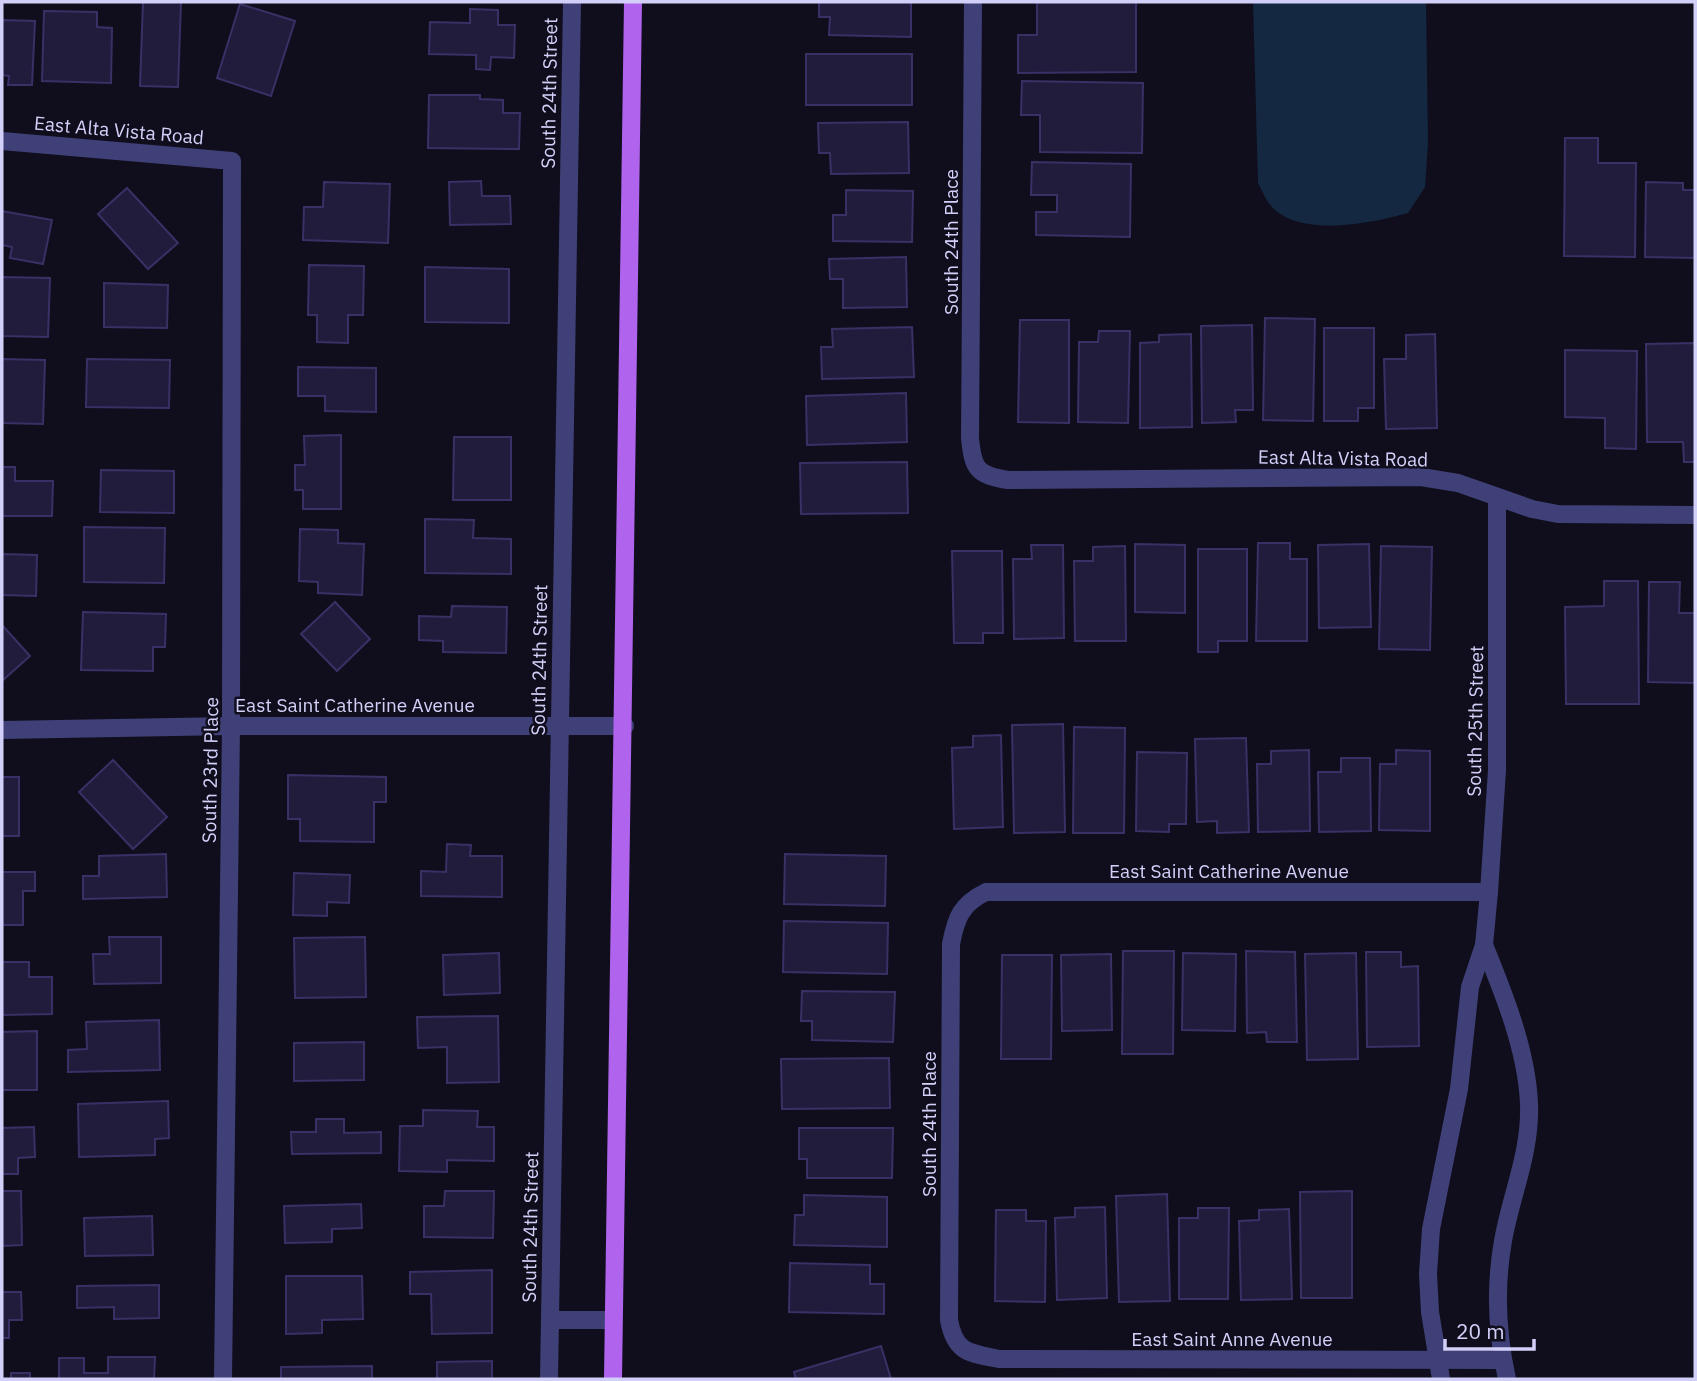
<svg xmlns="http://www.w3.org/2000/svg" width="1697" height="1381" font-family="'IBM Plex Sans',sans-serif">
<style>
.water{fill:#142841}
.building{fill:#211c3c;stroke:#383165;stroke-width:2}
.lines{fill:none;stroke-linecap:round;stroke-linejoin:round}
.minor{stroke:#3f4077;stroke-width:18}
.major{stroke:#b064ed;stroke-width:18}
.labels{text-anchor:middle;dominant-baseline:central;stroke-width:5;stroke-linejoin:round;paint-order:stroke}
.street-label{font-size:19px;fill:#d2d0f9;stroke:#100e1d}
</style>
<rect width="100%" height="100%" fill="#100e1d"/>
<path class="water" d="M1253 2H1426L1428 143 1425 187 1408 213C1372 223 1301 238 1272 207 1266 201 1262 190 1258 183Z"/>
<g class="building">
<polygon points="143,2 181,2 178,87 140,86"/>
<polygon points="819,2 911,2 911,37 829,35 830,17 819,17"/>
<polygon points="1037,2 1136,2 1136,72 1018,73 1018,35 1037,35"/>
<polygon points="240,4 295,21 271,96 217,78"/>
<polygon points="470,9 498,10 498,25 515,25 514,58 491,57 490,70 476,69 476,55 429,54 430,22 470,23"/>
<polygon points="44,11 97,12 97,27 112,28 111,83 42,81"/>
<polygon points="2,20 35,21 32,85 8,85 9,76 2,75"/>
<rect x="806" y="54" width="106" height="51"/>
<polygon points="1022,81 1143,83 1142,153 1040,152 1040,115 1021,115"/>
<polygon points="429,95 480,95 480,99 503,100 503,113 520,113 519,149 428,148"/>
<polygon points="908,122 909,173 831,174 830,153 819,153 818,123"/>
<polygon points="1565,138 1598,138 1598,163 1636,163 1635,257 1564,256"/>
<polygon points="1032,162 1131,164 1130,237 1036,235 1036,212 1057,212 1057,195 1031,195"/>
<polygon points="481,181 482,196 510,196 511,224 450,225 449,182"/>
<polygon points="324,182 390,184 388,243 303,240 304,207 323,207"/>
<polygon points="1646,182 1683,183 1683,190 1695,190 1695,258 1645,257"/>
<polygon points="127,188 178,243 148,269 98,214"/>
<polygon points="846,190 913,191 912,242 833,241 833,215 846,215"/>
<polygon points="2,211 52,220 43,264 10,258 12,247 2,245"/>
<polygon points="906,257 907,307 843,308 843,279 830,279 829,259"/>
<polygon points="309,265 364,266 363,315 348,315 348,343 317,342 317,315 308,315"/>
<polygon points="425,267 509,269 509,323 425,322"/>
<polygon points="2,277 50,278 48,337 2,336"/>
<polygon points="104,283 168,285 167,328 104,327"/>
<polygon points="1265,318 1315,319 1313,421 1263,420"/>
<polygon points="1020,320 1069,320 1069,423 1018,422"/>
<polygon points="1252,325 1253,410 1235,410 1236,422 1202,423 1201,326"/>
<polygon points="912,327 914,377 822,379 821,347 833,347 832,329"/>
<polygon points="1324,328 1374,328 1374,408 1358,408 1358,421 1324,421"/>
<polygon points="1099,331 1130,331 1128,423 1078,422 1079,342 1098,342"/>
<polygon points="1191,334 1192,427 1140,428 1140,343 1159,342 1159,335"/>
<polygon points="1435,334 1437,428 1386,429 1384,359 1406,359 1406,335"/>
<polygon points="1695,343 1695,462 1684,462 1683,442 1647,442 1646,344"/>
<polygon points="1565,350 1637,351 1636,449 1605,448 1605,418 1565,417"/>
<polygon points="2,359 45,360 43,424 2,423"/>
<polygon points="87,359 170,360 169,408 86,407"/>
<polygon points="298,367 376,368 376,412 325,411 325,396 298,396"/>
<polygon points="906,393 907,442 807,445 806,396"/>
<polygon points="341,435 341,509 303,509 303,490 295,490 295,465 305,465 304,436"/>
<polygon points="454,437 511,437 511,500 453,500"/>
<polygon points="907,462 908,513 801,514 800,463"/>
<polygon points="2,467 15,467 15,481 53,481 52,516 2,516"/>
<polygon points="101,470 174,471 174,513 100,512"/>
<polygon points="425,519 474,520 473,538 511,539 511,574 425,573"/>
<polygon points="84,527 165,528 164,583 84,582"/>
<polygon points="300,529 338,530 338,543 364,544 362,595 318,593 318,582 299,581"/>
<polygon points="1258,543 1290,543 1290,559 1307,559 1307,641 1256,641"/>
<polygon points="1135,544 1185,545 1185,613 1135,612"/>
<polygon points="1369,544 1371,627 1319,628 1318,545"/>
<polygon points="1031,545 1063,545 1064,638 1014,639 1013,559 1032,559"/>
<polygon points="1125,546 1126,641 1075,641 1074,561 1093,561 1093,547"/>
<polygon points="1381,546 1432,547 1430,650 1379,649"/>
<polygon points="1198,549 1247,549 1247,641 1218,641 1218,652 1198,652"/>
<polygon points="952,551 1002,551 1003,633 983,633 983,643 954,643"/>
<polygon points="2,554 37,555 36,596 2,595"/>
<polygon points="1604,581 1638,581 1639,704 1566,704 1565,607 1604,606"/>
<polygon points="1649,582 1680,582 1679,613 1695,613 1695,683 1648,682"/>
<polygon points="335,602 370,639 337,671 301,634"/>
<polygon points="452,606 507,607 506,653 443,652 443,641 419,640 419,616 451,617"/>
<polygon points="83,612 166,614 165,647 153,647 153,671 81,670"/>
<polygon points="2,625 30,656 2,681"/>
<polygon points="1063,724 1065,832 1014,833 1012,725"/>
<polygon points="1074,727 1125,728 1124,833 1073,833"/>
<polygon points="1001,735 1003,827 954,829 952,748 973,747 973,736"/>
<polygon points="1246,738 1249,832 1217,833 1217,821 1197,822 1195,739"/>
<polygon points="1309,750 1310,831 1258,832 1257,764 1271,764 1271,751"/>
<polygon points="1396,750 1430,751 1430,831 1379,830 1380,764 1396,764"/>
<polygon points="1137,752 1187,753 1186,824 1169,824 1169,832 1136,831"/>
<polygon points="1341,758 1370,758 1371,831 1319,832 1318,772 1341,772"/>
<polygon points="113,760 167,817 133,849 79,792"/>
<polygon points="288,775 386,777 386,802 374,802 374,842 300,841 300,819 288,819"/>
<rect x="2" y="777" width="17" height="59"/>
<polygon points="447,844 471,845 470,856 502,856 502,897 421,896 421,871 446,872"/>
<polygon points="166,854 167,897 83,899 83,876 99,876 99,856"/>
<polygon points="785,854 886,856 885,906 784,904"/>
<polygon points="2,872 35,872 35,891 23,891 23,925 2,925"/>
<polygon points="294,873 350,875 349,903 327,902 327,916 293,915"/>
<polygon points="784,921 888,923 887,974 783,972"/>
<polygon points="109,937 161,937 161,983 94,984 93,954 110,954"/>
<polygon points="365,937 366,997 295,998 294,938"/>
<polygon points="1123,951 1174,951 1173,1054 1122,1054"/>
<polygon points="1246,951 1295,952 1297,1042 1267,1042 1266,1032 1247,1033"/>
<polygon points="1366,952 1401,952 1401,967 1418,966 1419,1046 1367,1047"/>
<polygon points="499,953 500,993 444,995 443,955"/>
<polygon points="1183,953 1236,954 1235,1031 1182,1030"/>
<polygon points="1356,953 1358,1059 1307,1060 1305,954"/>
<polygon points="1111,954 1112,1030 1062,1031 1061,955"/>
<polygon points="1002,955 1052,955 1051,1059 1001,1059"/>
<polygon points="2,962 29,962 29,977 52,977 52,1014 2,1015"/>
<polygon points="802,991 895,992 893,1042 812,1040 812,1021 801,1021"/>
<polygon points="498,1016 499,1082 447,1083 447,1047 418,1048 417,1017"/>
<polygon points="159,1020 160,1070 68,1072 68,1050 87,1049 86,1022"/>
<polygon points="37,1031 37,1090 2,1090 2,1032"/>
<polygon points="364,1042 364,1080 294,1081 294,1043"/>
<polygon points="889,1058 890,1108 782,1109 781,1059"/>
<polygon points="168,1101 169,1138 155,1139 155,1155 79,1157 78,1104"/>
<polygon points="423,1110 478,1111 477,1127 494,1127 494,1161 447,1160 447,1172 399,1171 400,1126 423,1126"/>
<polygon points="316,1119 344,1119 344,1133 381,1132 381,1153 292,1154 291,1132 316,1132"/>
<polygon points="34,1127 35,1157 18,1158 18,1174 2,1174 2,1128"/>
<polygon points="799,1128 893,1128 892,1178 807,1178 807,1159 799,1159"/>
<polygon points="2,1191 21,1191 22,1245 2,1246"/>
<polygon points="445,1191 494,1191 493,1238 424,1237 424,1206 444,1206"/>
<polygon points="1352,1191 1352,1298 1301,1298 1300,1192"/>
<polygon points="1167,1194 1170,1301 1119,1302 1116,1196"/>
<polygon points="804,1195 887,1197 887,1247 794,1245 795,1215 804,1215"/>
<polygon points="361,1204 362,1228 332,1229 332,1242 285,1243 284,1206"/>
<polygon points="1105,1207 1107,1298 1057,1300 1055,1218 1075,1217 1075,1208"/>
<polygon points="1198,1208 1229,1208 1228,1299 1179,1299 1179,1218 1198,1218"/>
<polygon points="1289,1209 1292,1299 1241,1300 1239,1221 1259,1220 1259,1210"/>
<polygon points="996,1210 1026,1210 1026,1221 1046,1221 1045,1302 995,1301"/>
<polygon points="152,1216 153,1255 85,1256 84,1218"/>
<polygon points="790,1263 870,1265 870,1284 884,1284 884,1314 789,1312"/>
<polygon points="492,1270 492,1333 432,1334 431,1294 410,1294 410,1272"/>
<polygon points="286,1276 362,1276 363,1319 322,1320 322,1333 286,1334"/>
<polygon points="159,1285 159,1318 114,1319 114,1307 77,1308 77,1286"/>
<polygon points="2,1292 21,1292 22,1320 9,1320 9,1338 2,1338"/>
<polygon points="881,1346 891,1379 796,1379 794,1372"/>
<polygon points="108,1357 155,1357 154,1379 59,1379 59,1358 84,1358 84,1373 108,1373"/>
<polygon points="492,1361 492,1379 437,1379 437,1362"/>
<polygon points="372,1366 372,1379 281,1379 281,1367"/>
<rect x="11" y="1373" width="19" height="6"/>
</g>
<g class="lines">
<g class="minor">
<path d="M973 2 970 438C973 469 977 475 1008 480L1421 477 1458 483 1532 509 1558 514 1695 515"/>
<polyline points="2,141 232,161 231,726 223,1379"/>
<polyline points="2,730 231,726 625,726"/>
<path d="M1489 892H986C961 904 956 918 951 944L949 1320C955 1353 969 1353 999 1359L1503 1360"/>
<path d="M1484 945C1504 994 1527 1051 1529 1104 1531 1152 1511 1195 1503 1241 1495 1286 1497 1334 1507 1379"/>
<polyline points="550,1320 613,1320"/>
<polyline points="549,1379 572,2"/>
<polyline points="1441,1379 1430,1312 1428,1274 1431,1229 1459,1089 1470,987 1484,945 1489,892 1497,770 1497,497"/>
</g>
<polyline class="major" points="613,1379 633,2"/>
</g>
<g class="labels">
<g class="street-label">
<text transform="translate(549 93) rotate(-89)">South 24th Street</text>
<text transform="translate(119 130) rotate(5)">East Alta Vista Road</text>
<text transform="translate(951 242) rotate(-90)">South 24th Place</text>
<text transform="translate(1343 458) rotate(1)">East Alta Vista Road</text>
<text transform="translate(539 660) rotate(-89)">South 24th Street</text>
<text x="355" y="705">East Saint Catherine Avenue</text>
<text transform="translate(1475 721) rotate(-89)">South 25th Street</text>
<text transform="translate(210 770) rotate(-89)">South 23rd Place</text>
<text x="1229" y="871">East Saint Catherine Avenue</text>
<text transform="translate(929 1124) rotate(-90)">South 24th Place</text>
<text transform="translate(530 1227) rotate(-89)">South 24th Street</text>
<text x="1232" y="1339">East Saint Anne Avenue</text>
</g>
</g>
<rect width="1697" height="1381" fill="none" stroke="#d2d0f9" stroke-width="7"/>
<path d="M1445 1339v10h89v-10" fill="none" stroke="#d2d0f9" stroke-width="3.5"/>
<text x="1456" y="1339" font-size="21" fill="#d2d0f9" stroke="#100e1d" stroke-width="5" paint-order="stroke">20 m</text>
</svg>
